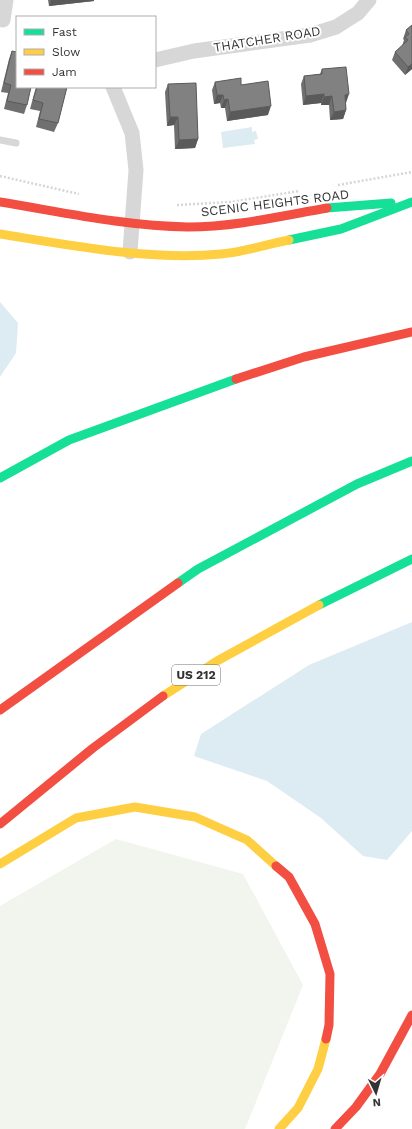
<svg xmlns="http://www.w3.org/2000/svg" width="412" height="1129" font-family="'Work Sans',sans-serif">
<style>
.green{fill:#f1f5ed}
.water{fill:#ddebf3}
.lines{fill:none;stroke-linecap:round;stroke-linejoin:round}
.path{stroke:#d6d6d6;stroke-width:2.5;stroke-dasharray:2 2;stroke-linecap:butt}
.lane{stroke:#d7d7d7;stroke-width:7}
.street{stroke:#d7d7d7;stroke-width:15}
.fast{stroke:#16e098;stroke-width:9}
.slow{stroke:#ffcf43;stroke-width:9}
.jam{stroke:#f24e42;stroke-width:9}
.wall{fill:#6f6f6f}
.shaded-wall{fill:#5a5a5a}
.building{fill:#818181;stroke:#5a5a5a}
.labels{text-anchor:middle;dominant-baseline:central;stroke-width:4;stroke-linejoin:round;paint-order:stroke}
.shield{fill:#fff;stroke:#707070;stroke-width:1}
.shield-label{font-size:12px;font-weight:bold;fill:#333}
.street-label{font-size:13px;fill:#333;stroke:#fff}
</style>
<rect width="100%" height="100%" fill="#fff"/>
<polygon class="green" points="116,839 243,874 303,985 245,1129 0,1129 0,906"/>
<g class="water">
<polygon points="252,127 252,132 256,131 258,139 254,140 255,144 223,148 221,132"/>
<polygon points="0,302 18,323 16,353 0,377"/>
<polygon points="412,622 412,831 387,860 363,856 321,818 267,781 194,756 201,734 309,665"/>
</g>
<g class="lines">
<g class="path">
<polyline points="0,176 79,194"/>
<polyline points="338,185 412,172"/>
<polyline points="177,205 231,202 299,191"/>
</g>
<polyline class="lane" points="0,140 16,143"/>
<g class="street">
<polyline points="3,20 6,0"/>
<polyline points="155,60 194,51 310,35 336,27 358,13 369,0"/>
<polyline points="113,87 132,133 136,170 130,252"/>
</g>
<g class="fast">
<polyline points="327,208 391,203"/>
<polyline points="289,240 341,229 412,202"/>
<polyline points="0,478 69,440 236,379"/>
<polyline points="178,583 198,569 357,484 412,461"/>
<polyline points="319,605 412,559"/>
</g>
<g class="slow">
<path d="M0 234C69 245 151 261 221 254 244 252 267 244 289 240"/>
<polyline points="163,696 217,661 319,605"/>
<polyline points="0,864 76,818 135,807 195,817 247,840 276,866"/>
<polyline points="279,1129 298,1108 318,1069 326,1039"/>
</g>
<g class="jam">
<path d="M0 202C62 212 124 226 188 227 234 227 281 216 327 208"/>
<polyline points="236,379 304,357 412,332"/>
<polyline points="0,710 178,583"/>
<polyline points="0,824 93,748 163,696"/>
<polyline points="276,866 289,877 315,924 330,974 329,1025 326,1039"/>
<polyline points="335,1129 356,1107 380,1074 412,1015"/>
</g>
</g>
<g class="wall">
<polygon points="48,0 94,0 94,1 49,6"/>
<polygon points="412,25 412,69 405,75 392,60 395,52 402,46 404,40 403,39 406,30"/>
<polygon points="12,51 27,105 24,114 4,109 8,93 1,92 9,59"/>
<polygon points="322,69 346,103 346,110 343,119 330,120 329,105 321,105 321,103 303,105 301,84 304,76 320,74"/>
<polygon points="215,82 241,85 268,115 227,121 225,108 221,108 220,103 214,104 212,90"/>
<polygon points="168,84 198,139 195,148 175,149 174,125 167,126 165,92"/>
<polygon points="36,87 67,87 58,123 54,132 36,127 40,111 30,109"/>
</g>
<g class="shaded-wall">
<polygon points="51,0 94,0 94,1 49,6"/>
<polygon points="412,64 412,69 405,75 408,67"/>
<polygon points="324,94 321,103 303,105 306,96"/>
<polygon points="349,94 346,103 342,103 345,95"/>
<polygon points="217,95 223,95 220,103 214,104"/>
<polygon points="332,96 329,105 321,105 324,97"/>
<polygon points="228,99 225,108 221,108 224,100"/>
<polygon points="271,106 268,115 227,121 230,112"/>
<polygon points="346,110 343,119 330,120 334,112"/>
<polygon points="170,117 178,117 174,125 167,126"/>
<polygon points="198,139 195,148 175,149 179,140"/>
</g>
<g class="building">
<polygon points="412,25 412,64 408,67 395,52 408,40 405,37 409,34 406,30"/>
<polygon points="12,51 17,52 17,87 31,87 27,105 7,101 11,85 4,83"/>
<polygon points="346,67 349,94 345,95 346,110 334,112 332,96 324,97 324,94 306,96 304,76 322,74 322,69"/>
<polygon points="241,78 241,85 268,81 271,106 230,112 228,99 224,100 223,95 217,95 215,82"/>
<polygon points="196,83 198,139 179,140 178,117 170,117 168,84"/>
<polygon points="37,87 67,87 58,123 39,119 43,103 33,100"/>
</g>
<g class="labels">
<rect class="shield" x="172" y="665" width="48" height="20" rx="3"/>
<g class="shield-label">
<text x="196" y="675">US 212</text>
</g>
<g class="street-label">
<text transform="translate(267 39) rotate(-9)">THATCHER ROAD</text>
<text transform="translate(275 203) rotate(-7)">SCENIC HEIGHTS ROAD</text>
</g>
</g>
<rect x="16" y="16" width="140" height="72" fill="#ffffff" stroke="#adadad"/>
<rect x="24" y="29" width="20" height="6" fill="#16e098" stroke="#adadad"/>
<text x="52" y="36" font-size="12" fill="#333333">Fast</text>
<rect x="24" y="49" width="20" height="6" fill="#ffcf43" stroke="#adadad"/>
<text x="52" y="56" font-size="12" fill="#333333">Slow</text>
<rect x="24" y="69" width="20" height="6" fill="#f24e42" stroke="#adadad"/>
<text x="52" y="76" font-size="12" fill="#333333">Jam</text>
<g transform="translate(376 1093) rotate(175)" stroke="#ffffff" stroke-width="3" paint-order="stroke">
<path d="M0-3L7 15L0 10L-7 15Z" fill="#333333"/>
<text y="-6" font-size="11" font-weight="bold" text-anchor="middle" fill="#333333">N</text>
</g>
</svg>
